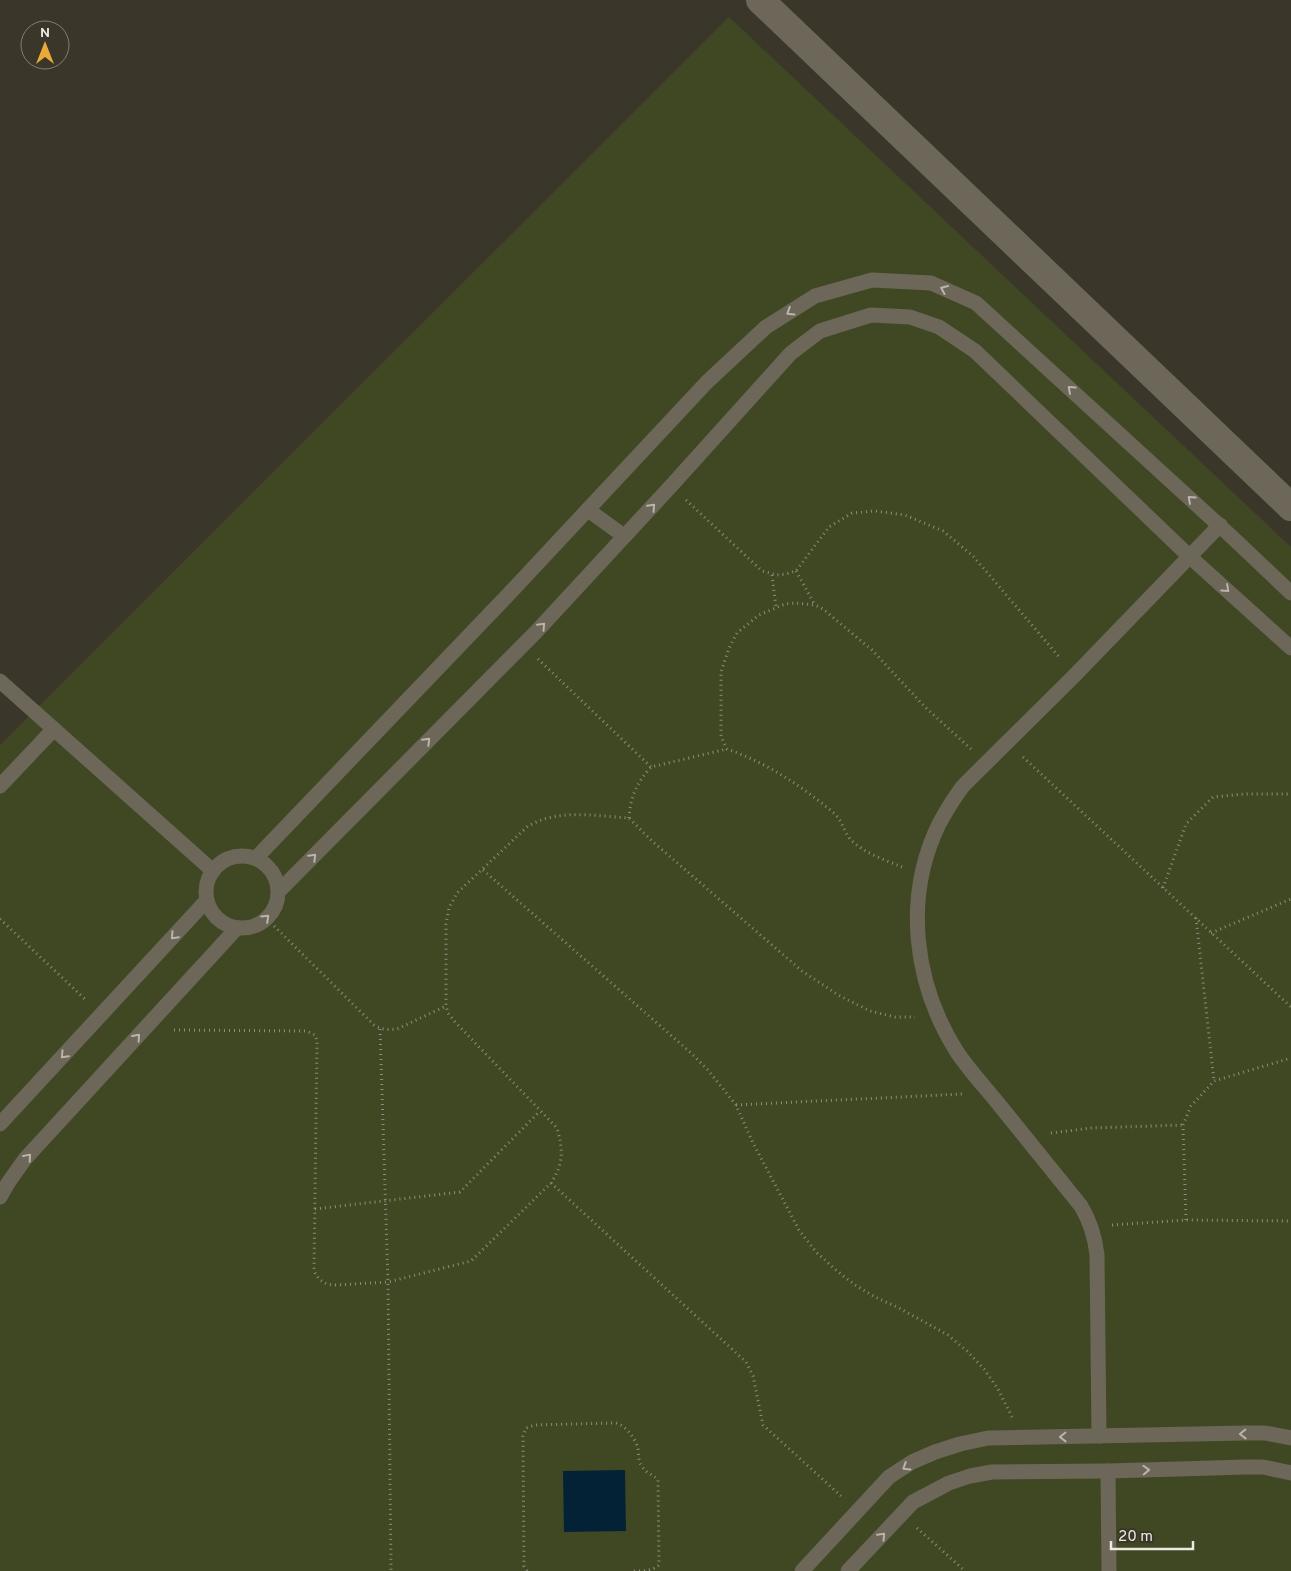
<svg xmlns="http://www.w3.org/2000/svg" width="1291" height="1571" font-family="Overpass,sans-serif">
<style>
.green{fill:#404823}
.water{fill:#042236}
.lines{fill:none;stroke-linecap:round;stroke-linejoin:round}
.path{stroke:#8e8b80;stroke-width:3;stroke-dasharray:1 4;stroke-linecap:butt}
.lane{stroke:#6c6759;stroke-width:15}
.street{stroke:#6c6759;stroke-width:28}
.oneway{stroke:#b9b5ab}
</style>
<rect width="100%" height="100%" fill="#3a3629"/>
<polygon class="green" points="729,17 1291,547 1291,1571 0,1571 0,745"/>
<polygon class="water" points="625,1470 626,1531 564,1532 563,1471"/>
<g class="lines">
<g class="path">
<polyline points="686,500 762,571 777,575 786,574 796,571 829,527 852,513 875,511 905,515 943,531 973,556 1060,658"/>
<polyline points="796,571 815,605"/>
<polyline points="772,575 776,607"/>
<polyline points="538,659 651,767"/>
<polyline points="1023,757 1291,1007"/>
<path d="M629 818C630 798 637 782 651 767L727 749"/>
<path d="M902 867C885 860 864 853 851 840 844 832 842 821 835 814 802 786 767 763 727 749L721 737V672L729 648 737 633 759 615 785 604 795 603 815 605 823 609 872 650 925 707 971 749"/>
<polyline points="483,870 691,1053 707,1069 736,1105 753,1143 799,1230 816,1252 837,1271 855,1285 875,1297 897,1307 948,1335 967,1351 984,1369 998,1389 1012,1417"/>
<polyline points="1163,888 1186,824 1213,797 1244,794 1291,794"/>
<polyline points="1196,918 1214,1081"/>
<polyline points="0,919 87,1001"/>
<path d="M267 919 374 1025C382 1030 388 1030 397 1029L446 1006"/>
<polyline points="1211,933 1291,899"/>
<polyline points="380,1029 388,1282 391,1571"/>
<path d="M174 1030 306 1031 315 1035 317 1041 314 1271C319 1281 325 1285 336 1285L388 1282 471 1261 551 1183C564 1163 563 1150 557 1128L456 1023 448 1013 446 1006V924L449 908 457 893 527 827C557 808 595 816 629 818L652 841 802 971 840 996 870 1011 895 1017H915"/>
<polyline points="736,1105 962,1094"/>
<polyline points="1051,1133 1091,1128 1183,1125"/>
<polyline points="551,1183 746,1362 753,1376 763,1425 841,1496"/>
<polyline points="315,1209 460,1192 540,1111"/>
<polyline points="1186,1220 1183,1125 1191,1106 1214,1081 1291,1058"/>
<polyline points="1112,1225 1186,1220 1291,1221"/>
<polyline points="917,1528 965,1571"/>
<path d="M527 1571 524 1566 523 1436 526 1428 535 1425 616 1423C626 1426 636 1439 638 1449 639 1456 638 1462 643 1468 647 1474 653 1474 658 1480L659 1565C653 1571 643 1571 633 1571"/>
</g>
<g class="lane">
<polyline points="588,510 624,536"/>
<polyline points="0,681 213,871"/>
<polyline points="0,786 54,729"/>
<circle cx="242" cy="892" r="36"/>
<polyline points="256,858 506,597 707,382 766,327 815,296 872,280 931,283 976,303 1233,538 1291,593"/>
<polyline points="279,891 535,633 671,486 791,353 820,331 871,315 910,317 939,327 975,351 1189,556 1291,648"/>
<polyline points="0,1124 207,900"/>
<polyline points="0,1197 8,1183 25,1159 237,928"/>
<path d="M1099 1436 1097 1255C1095 1237 1090 1221 1081 1206 1053 1171 1025 1137 997 1102 984 1086 969 1070 957 1052 914 984 903 898 939 824 946 811 954 798 963 786L1075 675 1220 525"/>
<polyline points="1108,1471 1109,1571"/>
<polyline points="802,1571 889,1477 912,1462 935,1452 960,1444 988,1438 1246,1433 1265,1433 1291,1438"/>
<polyline points="848,1571 913,1502 949,1483 970,1476 992,1472 1108,1471 1246,1467 1263,1467 1291,1473"/>
</g>
<polyline class="street" points="760,0 1291,507"/>
</g>
<defs><path id="oneway-chevron" d="M-2-3.5L2.5 0L-2 3.5" fill="none" stroke-width="1.6" stroke-linecap="round" stroke-linejoin="round" transform="scale(1.25)"/></defs>
<g class="oneway">
<use href="#oneway-chevron" transform="translate(944 289) rotate(-156)"/>
<use href="#oneway-chevron" transform="translate(790 312) rotate(148)"/>
<use href="#oneway-chevron" transform="translate(1071 389) rotate(-138)"/>
<use href="#oneway-chevron" transform="translate(1191 499) rotate(-138)"/>
<use href="#oneway-chevron" transform="translate(652 507) rotate(-47)"/>
<use href="#oneway-chevron" transform="translate(1226 589) rotate(42)"/>
<use href="#oneway-chevron" transform="translate(542 626) rotate(-47)"/>
<use href="#oneway-chevron" transform="translate(427 741) rotate(-45)"/>
<use href="#oneway-chevron" transform="translate(313 857) rotate(-45)"/>
<use href="#oneway-chevron" transform="translate(266 918) rotate(-43)"/>
<use href="#oneway-chevron" transform="translate(174 936) rotate(133)"/>
<use href="#oneway-chevron" transform="translate(137 1037) rotate(-48)"/>
<use href="#oneway-chevron" transform="translate(64 1055) rotate(133)"/>
<use href="#oneway-chevron" transform="translate(28 1157) rotate(-49)"/>
<use href="#oneway-chevron" transform="translate(1243 1434) rotate(179)"/>
<use href="#oneway-chevron" transform="translate(1063 1437) rotate(179)"/>
<use href="#oneway-chevron" transform="translate(906 1467) rotate(148)"/>
<use href="#oneway-chevron" transform="translate(1146 1470) rotate(-2)"/>
<use href="#oneway-chevron" transform="translate(882 1536) rotate(-47)"/>
</g>
<g transform="translate(45 45)"><circle r="24" fill="#3a3629" stroke="#817e73"/>
<path d="M0-4L9 19L0 12L-9 19Z" fill="#eba93a"/>
<text y="-8" font-size="14" font-weight="bold" text-anchor="middle" fill="#ece9e1">N</text>
</g>
<path d="M1111 1541v8h82v-8" fill="none" stroke="#ece9e1" stroke-width="2.5"/>
<text x="1118" y="1541" font-size="15" fill="#ece9e1" stroke="#3a3629" stroke-width="4" paint-order="stroke">20 m</text>
</svg>
